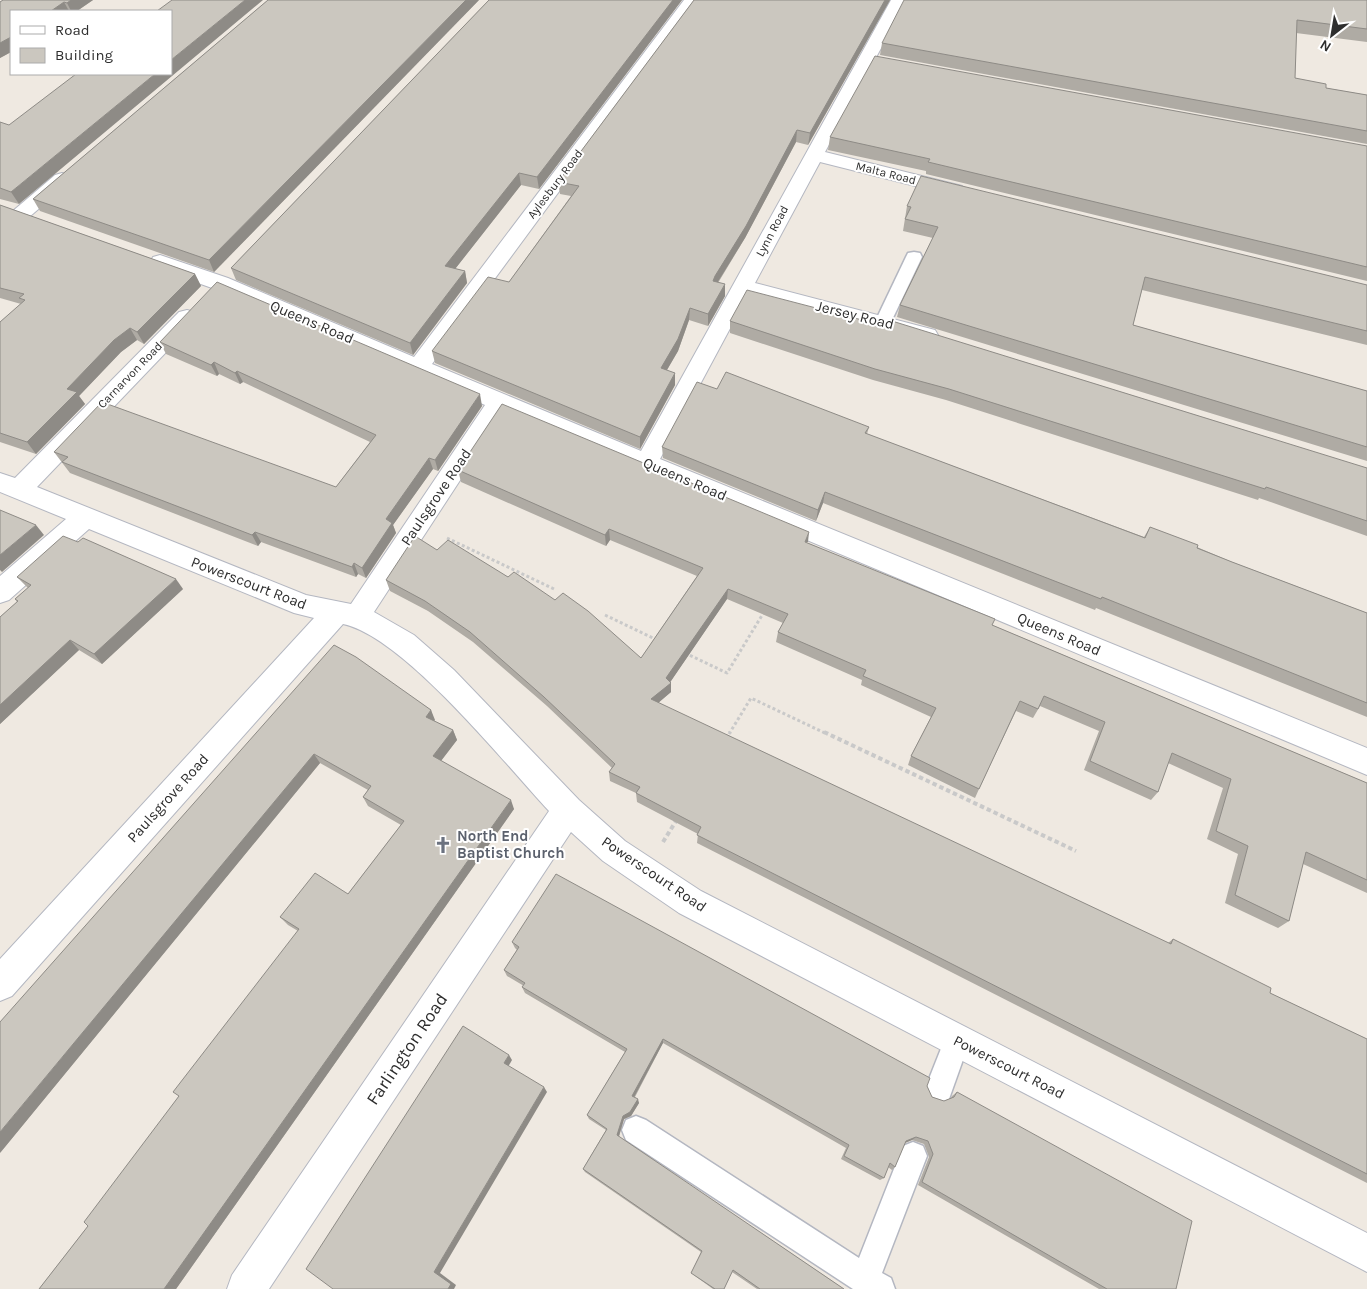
<svg xmlns="http://www.w3.org/2000/svg" width="1367" height="1289" font-family="Karla,sans-serif">
<style>
.lines{fill:none;stroke-linecap:round;stroke-linejoin:round}
.lane-casing{stroke:#b4b7c1;stroke-width:3}
.street-casing{stroke:#b4b7c1;stroke-width:2}
.path-far1{stroke:#c9c9c9;stroke-width:3;stroke-dasharray:3 2.5;stroke-linecap:butt}
.path{stroke:#c9c9c9;stroke-width:4;stroke-dasharray:4.5 3;stroke-linecap:butt}
.lane{fill:#fff;fill-rule:evenodd}
.street{fill:#fff;fill-rule:evenodd}
.wall{fill:#afaba4}
.shaded-wall{fill:#8e8b86}
.building{fill:#cbc7bf;stroke:#8e8b86}
.labels{text-anchor:middle;dominant-baseline:central;stroke-width:4;stroke-linejoin:round;paint-order:stroke}
.far-street-label{font-size:12px;fill:#2e2e2e;stroke:#fff}
.street-label{font-size:15px;fill:#2e2e2e;stroke:#fff}
.worship-label{font-size:15px;font-weight:bold;fill:#5b616d;stroke:#fff;text-anchor:start}
.near-street-label{font-size:18px;fill:#2e2e2e;stroke:#fff}
</style>
<rect width="100%" height="100%" fill="#efe9e1"/>
<g class="lines">
<g class="lane-casing">
<g id="lane">
<polygon points="914,252 920,253 922,257 891,322 889,326 877,326 875,322 906,257 908,253"/>
<polygon points="957,1027 966,1031 970,1040 949,1099 939,1103 929,1099 925,1089 948,1031"/>
<polygon points="636,1116 646,1120 859,1258 903,1146 913,1142 923,1146 927,1156 882,1273 891,1278 895,1289 853,1289 626,1140 622,1130 626,1120"/>
</g>
</g>
<g class="street-casing">
<g id="street">
<path d="M684 0H700L432 364 641 451 891 0H907L825 152 962 186 965 190 962 194 955 196 820 162 755 283 935 330 938 335 935 340 927 343 748 295 660 459 1367 748V775L504 413 374 612 414 635 454 670 579 800 625 841 701 891 1367 1233V1272L679 913 603 861 571 832 269 1289H227L232 1275 549 811C505 764 404 637 343 624L12 996 0 1001V959L314 618 294 613 89 529 9 600 0 603V576L66 519 0 492V473L15 478 179 312 187 310 195 312 198 317 195 322 37 487 306 595 351 604 485 405 212 288 153 267 150 262 153 257 160 255 228 278 414 357Z"/>
<polygon points="62,173 69,175 72,179 69,183 28,218 21,220 14,218 11,214 14,210 55,175"/>
</g>
</g>
<g class="path-far1">
<polyline points="447,538 554,589"/>
<polyline points="605,615 657,640"/>
<polyline points="685,653 727,673 764,612"/>
<polyline points="729,734 751,698 827,734"/>
</g>
<g class="path">
<polyline points="824,732 1076,851"/>
<polyline points="726,739 730,732"/>
<polyline points="663,842 676,821"/>
</g>
<use href="#lane" class="lane"/>
<use href="#street" class="street"/>
</g>
<g class="wall">
<polygon points="3,0 93,0 77,11 11,11 11,52 0,58 0,2"/>
<polygon points="268,0 479,0 214,272 40,211 33,199"/>
<polygon points="489,0 682,0 539,189 521,185 455,269 465,271 467,283 413,355 236,280 231,268"/>
<polygon points="694,0 890,0 808,145 796,142 745,238 718,283 725,296 708,326 689,320 678,351 667,370 675,385 640,449 435,363 432,351 509,282 571,196 560,194 558,182"/>
<polygon points="1367,0 1367,42 1296,33 1295,78 1326,88 1367,95 1367,144 880,55 882,43"/>
<polygon points="0,122 19,204 0,199"/>
<polygon points="830,137 1367,146 1367,281 926,174 926,171 828,150"/>
<polygon points="0,205 195,274 201,286 144,344 137,340 121,352 79,396 85,404 36,454 0,442 0,322 21,304 0,298"/>
<polygon points="907,206 1367,285 1367,345 1142,290 1133,325 1367,391 1367,461 897,317 900,305 933,238 903,231"/>
<polygon points="730,321 1367,468 1367,536 1259,498 1258,500 946,400 873,380 730,333"/>
<polygon points="160,342 482,406 438,471 433,469 393,525 396,533 366,578 358,574 356,577 261,542 258,546 70,473 54,452 336,487 370,442 243,382 240,384 219,374 217,376 166,354"/>
<polygon points="717,389 869,427 867,434 1144,537 1150,527 1232,562 1367,613 1367,717 1096,608 1095,610 823,503 816,521 663,458 662,447"/>
<polygon points="458,470 808,543 992,625 1367,783 1367,893 1303,864 1289,921 1278,928 1225,903 1238,854 1207,839 1223,788 1168,763 1158,792 1151,800 1084,770 1099,731 1040,706 1033,718 1016,711 979,789 975,798 908,765 911,756 931,717 861,685 862,680 776,642 778,632 783,623 727,599 670,682 671,692 658,703 1168,943 1173,939 1270,993 1367,1039 1367,1183 697,843 698,834 637,802 636,793 610,781 609,772 612,768 547,706 473,642 428,611 390,591 386,580 437,550 508,577 555,600 641,658 697,576 610,540 606,546 461,482"/>
<polygon points="17,577 183,589 102,664 79,650 0,724 0,617 17,602 15,599 28,588"/>
<polygon points="334,645 431,710 434,721 453,730 457,740 441,761 514,809 176,1289 39,1289 88,1226 179,1096 298,931 288,925 280,917 348,894 401,825 368,806 363,797 368,790 320,763 0,1153"/>
<polygon points="512,942 927,1086 932,1097 944,1101 951,1098 952,1096 957,1092 1176,1289 1099,1289 918,1185 929,1157 924,1144 912,1140 905,1143 895,1167 892,1170 888,1167 884,1178 880,1180 841,1159 846,1148 663,1043 635,1097 639,1103 631,1116 624,1119 619,1137 844,1289 757,1289 732,1272 724,1289 713,1289 691,1273 701,1252 585,1172 583,1169 606,1130 589,1119 587,1115 625,1052 525,993 522,987 524,986 507,976 504,970 517,950 515,948"/>
</g>
<g class="shaded-wall">
<polygon points="71,0 93,0 77,11 71,11 67,3"/>
<polygon points="245,0 263,0 19,204 11,192 155,74 171,74 171,60"/>
<polygon points="466,0 479,0 214,272 209,260"/>
<polygon points="673,0 682,0 539,189 537,177"/>
<polygon points="885,0 890,0 808,145 810,133"/>
<polygon points="64,2 69,11 51,11"/>
<polygon points="11,37 11,52 0,58 0,43"/>
<polygon points="797,130 796,142 745,238 714,288 713,281 715,276"/>
<polygon points="519,173 521,185 448,278 445,266"/>
<polygon points="465,271 467,283 413,355 410,343"/>
<polygon points="195,274 201,286 144,344 137,332"/>
<polygon points="725,284 725,296 708,326 708,314"/>
<polygon points="690,308 689,320 678,351 661,380 661,368"/>
<polygon points="130,328 137,340 121,352 79,396 85,404 36,454 27,442 67,389 114,340"/>
<polygon points="214,362 219,374 217,376 211,365"/>
<polygon points="237,371 243,382 240,384 235,373"/>
<polygon points="675,373 675,385 640,449 640,437"/>
<polygon points="480,394 482,406 438,471 435,460"/>
<polygon points="429,458 433,469 393,525 396,533 366,578 362,568 386,519"/>
<polygon points="825,492 823,503 816,521 818,510"/>
<polygon points="36,525 44,535 2,572 0,570 0,555"/>
<polygon points="609,529 610,540 606,546 605,535"/>
<polygon points="255,532 261,542 258,546 252,535"/>
<polygon points="809,532 808,542 805,542"/>
<polygon points="354,563 358,574 356,577 352,567"/>
<polygon points="176,579 183,589 102,664 94,654"/>
<polygon points="728,589 727,599 669,684 671,683 671,692 651,709 651,699"/>
<polygon points="70,640 79,650 0,724 0,705"/>
<polygon points="431,710 435,720 430,727 426,717"/>
<polygon points="453,730 457,740 437,766 433,756"/>
<polygon points="314,754 320,763 0,1153 0,1132"/>
<polygon points="511,800 514,809 176,1289 164,1289"/>
<polygon points="663,1039 663,1043 633,1099 632,1096"/>
<polygon points="509,1055 512,1060 508,1067 504,1063"/>
<polygon points="544,1087 547,1092 440,1273 456,1285 454,1289 448,1289 434,1272"/>
<polygon points="638,1099 639,1103 631,1116 624,1119 618,1139 617,1135 623,1116"/>
<polygon points="916,1137 912,1140 902,1144 906,1141"/>
</g>
<g class="building">
<polygon points="3,0 71,0 67,3 64,2 51,11 11,11 11,37 0,43 0,2"/>
<polygon points="172,0 245,0 171,60 171,11 157,11"/>
<polygon points="268,0 466,0 209,260 33,199"/>
<polygon points="489,0 673,0 537,177 519,173 445,266 465,271 410,343 231,268"/>
<polygon points="694,0 885,0 810,133 797,130 746,226 715,276 713,281 725,284 708,314 690,308 678,339 661,368 675,373 640,437 432,351 488,277 509,282 579,186 558,182"/>
<polygon points="904,0 1367,0 1367,29 1297,20 1295,78 1326,84 1326,88 1367,95 1367,131 882,43"/>
<polygon points="875,56 1367,146 1367,267 928,162 930,159 830,137"/>
<polygon points="76,74 155,74 11,192 0,188 0,122 9,125"/>
<polygon points="921,176 1367,285 1367,331 1145,277 1133,325 1367,391 1367,447 900,305 938,227 905,219 911,207 907,206"/>
<polygon points="0,205 195,274 137,332 130,328 114,340 67,389 77,392 27,442 0,433 0,322 25,300 19,298 24,294 0,288"/>
<polygon points="217,282 480,394 435,460 429,458 386,519 392,523 362,568 354,563 352,567 255,532 252,535 62,462 68,457 54,452 102,402 336,487 376,435 237,371 235,373 214,362 211,365 160,342"/>
<polygon points="747,290 889,327 892,321 1367,468 1367,521 1266,487 1265,489 949,389 875,369 730,321"/>
<polygon points="726,372 869,427 865,433 1145,538 1150,527 1198,545 1197,548 1232,562 1367,613 1367,703 1102,597 1101,599 825,492 818,510 662,447 697,382 717,389"/>
<polygon points="502,404 809,532 805,542 995,619 992,625 1367,783 1367,880 1306,852 1289,921 1235,895 1248,846 1216,831 1231,779 1172,753 1158,792 1090,761 1105,722 1044,696 1038,709 1020,701 979,789 911,756 936,708 863,676 866,670 778,632 788,614 728,589 666,678 671,683 651,699 1171,944 1173,939 1271,988 1270,993 1367,1039 1367,1174 697,835 701,827 636,793 640,787 609,772 615,764 544,697 470,632 425,601 386,580 415,536 437,550 448,540 508,577 514,572 555,600 563,593 588,611 641,658 703,568 609,529 605,535 458,470"/>
<polygon points="0,510 36,525 0,555"/>
<polygon points="63,536 78,542 83,538 176,579 94,654 70,640 0,705 0,617 18,601 15,599 31,585 17,577"/>
<polygon points="334,645 356,657 431,710 426,717 453,730 433,756 511,800 164,1289 39,1289 88,1226 84,1222 179,1096 173,1092 299,929 280,917 315,873 348,894 404,821 363,797 371,786 314,754 0,1132 0,1022"/>
<polygon points="556,874 930,1078 927,1086 932,1097 944,1101 954,1097 957,1092 1192,1221 1176,1289 1107,1289 922,1182 933,1154 928,1141 916,1137 906,1141 895,1167 890,1163 884,1178 844,1156 849,1145 663,1039 632,1096 638,1099 630,1112 623,1116 617,1135 844,1289 760,1289 733,1270 724,1289 715,1289 691,1273 702,1251 583,1169 607,1129 587,1115 627,1049 522,987 525,983 504,970 519,947 512,942"/>
<polygon points="463,1026 509,1055 504,1063 544,1087 434,1272 451,1284 448,1289 333,1289 306,1269"/>
</g>
<defs>
<g id="church-bare" transform="scale(1.35)"><path d="M-1.2-6h2.4v3.5h3.3v2.4h-3.3V6h-2.4V-.1h-3.3v-2.4h3.3Z" fill="#6b7280" stroke="#fff" stroke-width="2.5" paint-order="stroke"/></g>
</defs>
<g fill-rule="evenodd">
<use href="#church-bare" x="443" y="845"/>
</g>
<g class="labels">
<g class="far-street-label">
<text transform="translate(886 173) rotate(14)">Malta Road</text>
<text transform="translate(555 184) rotate(-53)">Aylesbury Road</text>
<text transform="translate(772 231) rotate(-62)">Lynn Road</text>
<text transform="translate(130 375) rotate(-46)">Carnarvon Road</text>
</g>
<g class="street-label">
<text transform="translate(855 315) rotate(14)">Jersey Road</text>
<text transform="translate(312 322) rotate(23)">Queens Road</text>
<text transform="translate(685 479) rotate(23)">Queens Road</text>
<text transform="translate(436 497) rotate(-56)">Paulsgrove Road</text>
<text transform="translate(249 583) rotate(21)">Powerscourt Road</text>
<text transform="translate(1059 634) rotate(23)">Queens Road</text>
<text transform="translate(168 798) rotate(-48)">Paulsgrove Road</text>
<text transform="translate(654 874) rotate(34)">Powerscourt Road</text>
<text transform="translate(1009 1067) rotate(27)">Powerscourt Road</text>
</g>
<g class="worship-label">
<text x="457" y="836">North End<tspan x="457" dy="17">Baptist Church</tspan></text>
</g>
<g class="near-street-label">
<text transform="translate(407 1049) rotate(-56)">Farlington Road</text>
</g>
</g>
<rect x="10" y="10" width="162" height="65" fill="#ffffff" stroke="#ababab"/>
<rect x="20" y="26" width="25" height="8" fill="#ffffff" stroke="#ababab"/>
<text x="55" y="35" font-size="15" fill="#2e2e2e">Road</text>
<rect x="20" y="48" width="25" height="15" fill="#cbc7bf" stroke="#ababab"/>
<text x="55" y="60" font-size="15" fill="#2e2e2e">Building</text>
<g transform="translate(1332 35) rotate(211)" stroke="#ffffff" stroke-width="4" paint-order="stroke">
<path d="M0-4L9 19L0 12L-9 19Z" fill="#2e2e2e"/>
<text y="-8" font-size="14" font-weight="bold" text-anchor="middle" fill="#2e2e2e">N</text>
</g>
</svg>
